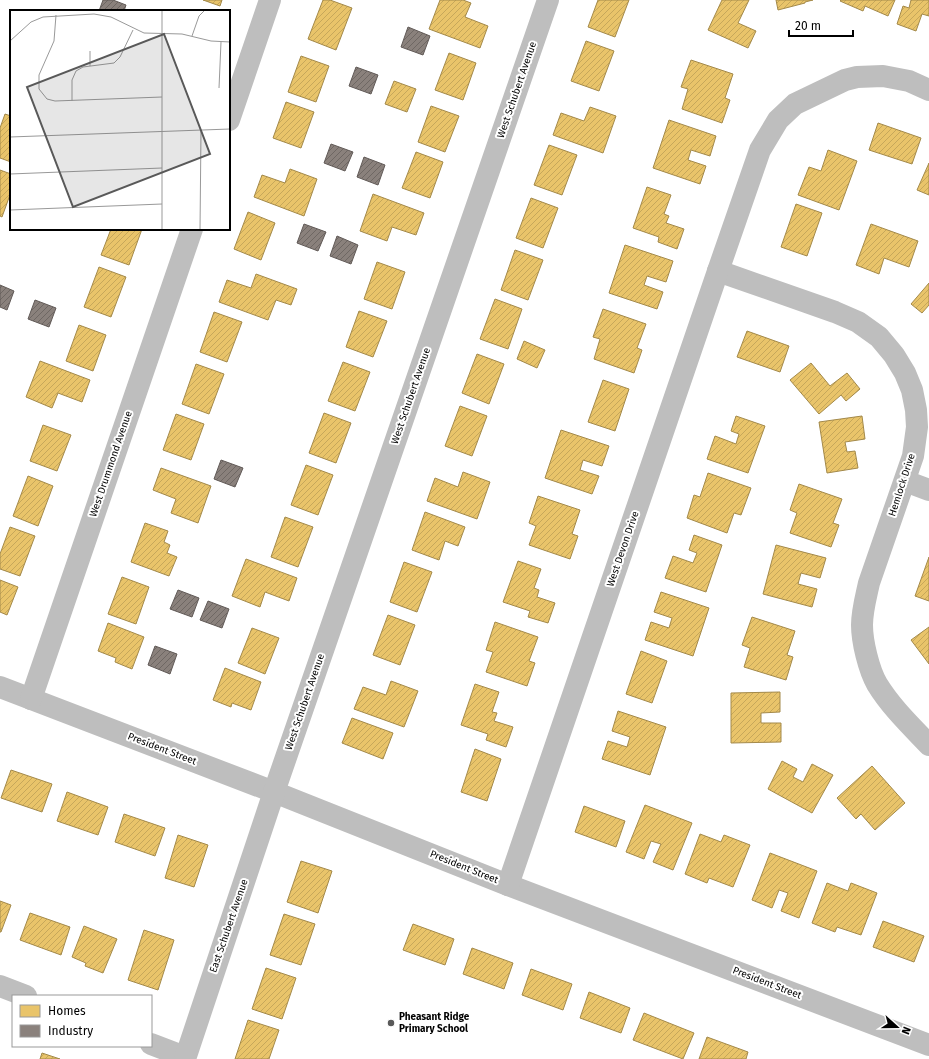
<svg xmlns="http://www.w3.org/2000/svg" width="929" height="1059" font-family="'Fira Sans',sans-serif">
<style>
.homes{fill:url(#homes-hatch);stroke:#a3894a}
.industry{fill:url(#industry-hatch);stroke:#615a57}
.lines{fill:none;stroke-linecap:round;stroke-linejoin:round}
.street{stroke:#bebebe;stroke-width:22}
.poi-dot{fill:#595959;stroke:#fff;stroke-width:1.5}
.labels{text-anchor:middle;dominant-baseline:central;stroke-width:4;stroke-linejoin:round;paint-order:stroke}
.street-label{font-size:10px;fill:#000;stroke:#fff}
.poi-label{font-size:10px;font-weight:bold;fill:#000;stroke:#fff;text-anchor:start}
.inset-road{fill:none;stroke:#999;stroke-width:1}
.view{fill:#595959;fill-opacity:0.15;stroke:#595959;stroke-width:2}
.inset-edge{fill:none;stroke:#000;stroke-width:2}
</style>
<defs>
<pattern id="homes-hatch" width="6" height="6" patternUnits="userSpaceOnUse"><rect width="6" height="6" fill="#e9c46a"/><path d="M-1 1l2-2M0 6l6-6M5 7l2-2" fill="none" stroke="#c6a75a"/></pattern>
<pattern id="industry-hatch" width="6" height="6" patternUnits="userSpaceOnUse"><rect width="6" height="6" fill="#8a817c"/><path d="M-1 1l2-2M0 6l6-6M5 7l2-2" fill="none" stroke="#6e6763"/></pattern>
</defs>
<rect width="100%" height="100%" fill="#fff"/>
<g class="homes">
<polygon points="203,0 222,0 220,6"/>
<polygon points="323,0 330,0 352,8 336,50 308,39"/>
<polygon points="440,0 463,0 471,3 465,17 488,26 480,48 429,29"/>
<polygon points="598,0 629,0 615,37 588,27"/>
<polygon points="722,0 749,0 738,23 756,31 748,48 708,30"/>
<polygon points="776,0 813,0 805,2 805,3 778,10"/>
<polygon points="841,0 895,0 888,16 865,6 863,11 840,1"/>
<polygon points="911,0 929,0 929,16 922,14 916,31 897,24 903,6 909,8"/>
<polygon points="586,41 614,51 599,91 571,81"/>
<polygon points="449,53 476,63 463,100 435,90"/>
<polygon points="301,56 329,66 316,102 288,92"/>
<polygon points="691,60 733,74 725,98 730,100 722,123 682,109 688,89 681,87"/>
<polygon points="394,81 416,89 407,112 385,104"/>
<polygon points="286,102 314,112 301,148 273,138"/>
<polygon points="431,106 459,116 445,152 418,142"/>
<polygon points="590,107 616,116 603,153 553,135 561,113 584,121"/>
<polygon points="5,114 11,116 11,162 0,158 0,128"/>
<polygon points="669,120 716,136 710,156 691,150 688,160 706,166 700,184 653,168"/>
<polygon points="878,123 921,138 912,164 869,150"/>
<polygon points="549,145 577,155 562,195 534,185"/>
<polygon points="828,150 857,161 839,210 798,195 809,167 821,171"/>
<polygon points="416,152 443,162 430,198 402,188"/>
<polygon points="929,163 929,195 917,190"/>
<polygon points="290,169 317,179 304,216 254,197 262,175 285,183"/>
<polygon points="0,170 11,174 11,192 2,217 0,216"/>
<polygon points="647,187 671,195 664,214 669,216 666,223 684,229 677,249 658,242 659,237 633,228"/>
<polygon points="373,194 424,213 416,235 392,227 387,241 360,231"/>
<polygon points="531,198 558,208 543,248 516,238"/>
<polygon points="796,204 822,213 807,256 781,247"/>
<polygon points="248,212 275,223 261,260 234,249"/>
<polygon points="871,224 918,241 909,267 884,258 879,274 856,265"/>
<polygon points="111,229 142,229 129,265 101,255"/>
<polygon points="625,245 673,261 666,282 647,276 644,285 663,292 657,309 609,293"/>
<polygon points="515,250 543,260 528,300 501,290"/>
<polygon points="377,262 405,272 392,309 364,299"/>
<polygon points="99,267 126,277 111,317 84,307"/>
<polygon points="256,274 297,289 291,305 276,300 268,320 219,302 227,280 251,288"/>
<polygon points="929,283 929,305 922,313 911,304"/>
<polygon points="495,299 522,309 508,349 480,339"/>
<polygon points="603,309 646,324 637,348 642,350 634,373 594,359 600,339 593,337"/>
<polygon points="359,311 387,321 373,357 346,347"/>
<polygon points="214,312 242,322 227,362 200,352"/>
<polygon points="79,325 106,335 93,371 66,361"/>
<polygon points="747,331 789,346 780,372 737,357"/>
<polygon points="524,341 545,350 537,368 517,359"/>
<polygon points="477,354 504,364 489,404 462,393"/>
<polygon points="40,361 90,380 82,402 58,393 52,408 26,397"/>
<polygon points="343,362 370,372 355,411 328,401"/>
<polygon points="811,363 830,386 847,373 860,389 846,401 841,395 819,414 790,380"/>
<polygon points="196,364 224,374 209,414 182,404"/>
<polygon points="603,380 629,389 615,431 588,422"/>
<polygon points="460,406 487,416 472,456 445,446"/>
<polygon points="324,413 351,423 336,463 309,453"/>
<polygon points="176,414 204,424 191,460 163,450"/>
<polygon points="736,416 765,426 748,473 707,459 715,436 736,444 739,434 731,431"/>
<polygon points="862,416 865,439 845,442 847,452 855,451 858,468 827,473 819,422"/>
<polygon points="43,425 71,435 57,471 30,461"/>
<polygon points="561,430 609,446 602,466 583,460 580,470 599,476 592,494 545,478"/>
<polygon points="306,465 333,475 318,515 291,505"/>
<polygon points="161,468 211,486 198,523 171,513 176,499 153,490"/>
<polygon points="463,472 490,482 477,519 427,501 435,478 458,487"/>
<polygon points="708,473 751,488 741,515 734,513 727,533 687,518 694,495 700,497"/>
<polygon points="28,476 53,486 38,526 13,516"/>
<polygon points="799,484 842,499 833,523 839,525 831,547 790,533 797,513 790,510"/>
<polygon points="538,496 580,510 572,534 578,536 570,559 529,545 536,526 529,523"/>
<polygon points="425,512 465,527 458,546 445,541 439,560 412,550"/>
<polygon points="285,517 313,527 298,567 271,557"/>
<polygon points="145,523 168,531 164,542 170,545 167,553 177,557 169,576 131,562"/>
<polygon points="10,527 35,536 20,576 0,569 0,554"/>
<polygon points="694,535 722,545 706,592 665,578 673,556 693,563 697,553 689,550"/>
<polygon points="776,545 826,558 820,578 801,573 798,584 817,589 812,607 763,594"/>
<polygon points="929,557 929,601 915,596"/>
<polygon points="246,559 297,578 289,601 265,592 260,607 232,596"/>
<polygon points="518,561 541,569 534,588 539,590 537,597 555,603 548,623 528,617 530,611 503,602"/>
<polygon points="404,562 432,572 417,612 390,602"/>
<polygon points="122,577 149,587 136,624 108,614"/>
<polygon points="0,580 18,587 7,615 0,612"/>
<polygon points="661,592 709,608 693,656 645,640 651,622 669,628 672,618 654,612"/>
<polygon points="388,615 415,625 400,665 373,655"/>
<polygon points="752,617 795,631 787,655 793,657 786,680 744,667 750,648 742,645"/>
<polygon points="495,622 538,637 529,661 535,663 527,686 486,672 493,652 486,650"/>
<polygon points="108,623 144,637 132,669 115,662 116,658 98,651"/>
<polygon points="929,627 929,664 911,640"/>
<polygon points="252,628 279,638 265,674 238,663"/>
<polygon points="641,651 667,661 652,703 626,694"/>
<polygon points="225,668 261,682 251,710 232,703 231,707 213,700"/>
<polygon points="391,681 418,691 404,727 354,709 363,687 386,695"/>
<polygon points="475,684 499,692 492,712 497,713 494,721 513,727 506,747 486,740 488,734 461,725"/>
<polygon points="780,692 780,712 761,713 761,723 781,723 781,742 731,743 731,693"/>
<polygon points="618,711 666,727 650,775 602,759 608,741 627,747 630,737 612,731"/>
<polygon points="352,718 393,733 383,759 342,743"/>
<polygon points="475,749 501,759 487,801 461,792"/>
<polygon points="782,761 797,769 793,777 803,782 812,764 833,775 812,813 768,789"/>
<polygon points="872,766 905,803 875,830 861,814 856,819 837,798"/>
<polygon points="11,770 52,784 42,812 1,798"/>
<polygon points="67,792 108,807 98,835 57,821"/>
<polygon points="645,805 692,823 673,870 653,862 661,844 651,841 644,859 626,852"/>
<polygon points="584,806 625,821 616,847 575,832"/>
<polygon points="124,814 165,828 155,856 115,842"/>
<polygon points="700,834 721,842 724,835 750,845 733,887 709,878 707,883 685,874"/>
<polygon points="178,835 208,845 194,887 165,878"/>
<polygon points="770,853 817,871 799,918 781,911 788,893 779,890 772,908 752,900"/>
<polygon points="301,861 332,871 318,913 287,902"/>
<polygon points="827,883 848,891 851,883 877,893 861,935 837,927 835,932 812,923"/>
<polygon points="0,901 11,905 1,932 0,932"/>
<polygon points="30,913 70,927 61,955 20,940"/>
<polygon points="284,914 315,924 301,965 270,955"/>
<polygon points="883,921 924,936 914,962 873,947"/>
<polygon points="413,924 454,939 445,965 403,950"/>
<polygon points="84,926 117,939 103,973 85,966 86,963 72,957"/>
<polygon points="144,930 174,940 158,990 128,980"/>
<polygon points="472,948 513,963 504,989 463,974"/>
<polygon points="266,968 296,978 282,1019 252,1009"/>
<polygon points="531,969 572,984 563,1010 522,995"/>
<polygon points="589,992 630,1008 621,1033 580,1018"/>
<polygon points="644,1013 694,1033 683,1059 633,1040"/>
<polygon points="248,1020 279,1030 269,1059 235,1059"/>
<polygon points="707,1037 748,1052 746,1059 699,1059"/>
<polygon points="42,1053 60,1059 40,1059"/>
</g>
<g class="industry">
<polygon points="103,0 113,0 126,5 124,11 99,11"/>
<polygon points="408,27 430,36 423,55 401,47"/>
<polygon points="356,67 378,75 371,94 349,86"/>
<polygon points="331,144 353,152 345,171 324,163"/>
<polygon points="364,157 385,165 378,185 357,177"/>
<polygon points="304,224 326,232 318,251 297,243"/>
<polygon points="337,236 358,245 351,264 330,256"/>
<polygon points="0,285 14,291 7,310 0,307"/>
<polygon points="35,300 56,308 49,327 28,319"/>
<polygon points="221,460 243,468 235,487 214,479"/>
<polygon points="178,590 199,598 192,617 170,609"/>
<polygon points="208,601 229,609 222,628 200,620"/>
<polygon points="155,646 177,654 170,674 148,665"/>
</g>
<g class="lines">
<g class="street">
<polyline points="229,120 270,0"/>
<path d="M718 271 835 312 858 322 879 337 894 355 905 373 912 390 916 410 917 427 913 456 869 583C866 597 862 611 862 625 862 642 869 670 877 684 891 707 911 726 929 745"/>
<polyline points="905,481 929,490"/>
<polyline points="0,687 274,792 508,885 929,1045"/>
<polyline points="31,699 192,229"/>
<polyline points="508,885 718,271 760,150 778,120 795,104 845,80 857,77 883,76 909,81 929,90"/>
<polyline points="0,986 26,996"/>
<polyline points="151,1044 185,1057"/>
<polyline points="185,1059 274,792 548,0"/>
</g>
</g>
<circle class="poi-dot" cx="391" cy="1023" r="4"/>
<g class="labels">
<g class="street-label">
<text transform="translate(517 90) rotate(-71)">West Schubert Avenue</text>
<text transform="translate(411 396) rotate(-71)">West Schubert Avenue</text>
<text transform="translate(111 464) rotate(-71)">West Drummond Avenue</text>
<text transform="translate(902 485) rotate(-72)">Hemlock Drive</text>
<text transform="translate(623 549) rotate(-71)">West Devon Drive</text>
<text transform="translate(305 702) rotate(-71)">West Schubert Avenue</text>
<text transform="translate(162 749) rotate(21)">President Street</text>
<text transform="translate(464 867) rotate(22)">President Street</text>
<text transform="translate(229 926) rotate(-71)">East Schubert Avenue</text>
<text transform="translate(767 983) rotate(21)">President Street</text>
</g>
<g class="poi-label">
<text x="399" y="1017">Pheasant Ridge<tspan x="399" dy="12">Primary School</tspan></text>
</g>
</g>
<g transform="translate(10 10)">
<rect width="220" height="220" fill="#fff"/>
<path class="inset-road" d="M46 5 44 31 29 65V79L37 89 45 91 152 87M182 26 189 6 195 0M0 31 21 12 33 7 84 4 101 7 134 23 172 24 201 31 220 32M80 41V56M209 78 211 32M62 91V70L66 61 73 57 104 53 110 47 123 20M0 127 220 119M0 164 152 158M0 200 152 194M152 220V0M190 220 191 120"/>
<path class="view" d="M154 24 200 144 63 197 17 77Z"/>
<rect width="220" height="220" class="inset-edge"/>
</g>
<rect x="12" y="995" width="140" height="52" fill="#ffffff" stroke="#999999"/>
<rect x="20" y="1005" width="20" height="12" fill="#e9c46a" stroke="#999999"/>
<text x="48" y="1015" font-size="12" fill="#000000">Homes</text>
<rect x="20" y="1025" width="20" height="12" fill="#8a817c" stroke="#999999"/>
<text x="48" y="1035" font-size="12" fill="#000000">Industry</text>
<g transform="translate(897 1027) rotate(111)" stroke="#ffffff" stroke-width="3" paint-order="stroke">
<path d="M0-3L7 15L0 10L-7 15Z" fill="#000000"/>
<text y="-6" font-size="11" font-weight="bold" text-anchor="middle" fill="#000000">N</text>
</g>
<path d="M789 30v6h64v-6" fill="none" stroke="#000000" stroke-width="2"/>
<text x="795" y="30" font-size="12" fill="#000000" stroke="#ffffff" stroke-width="3" paint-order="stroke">20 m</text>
</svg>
